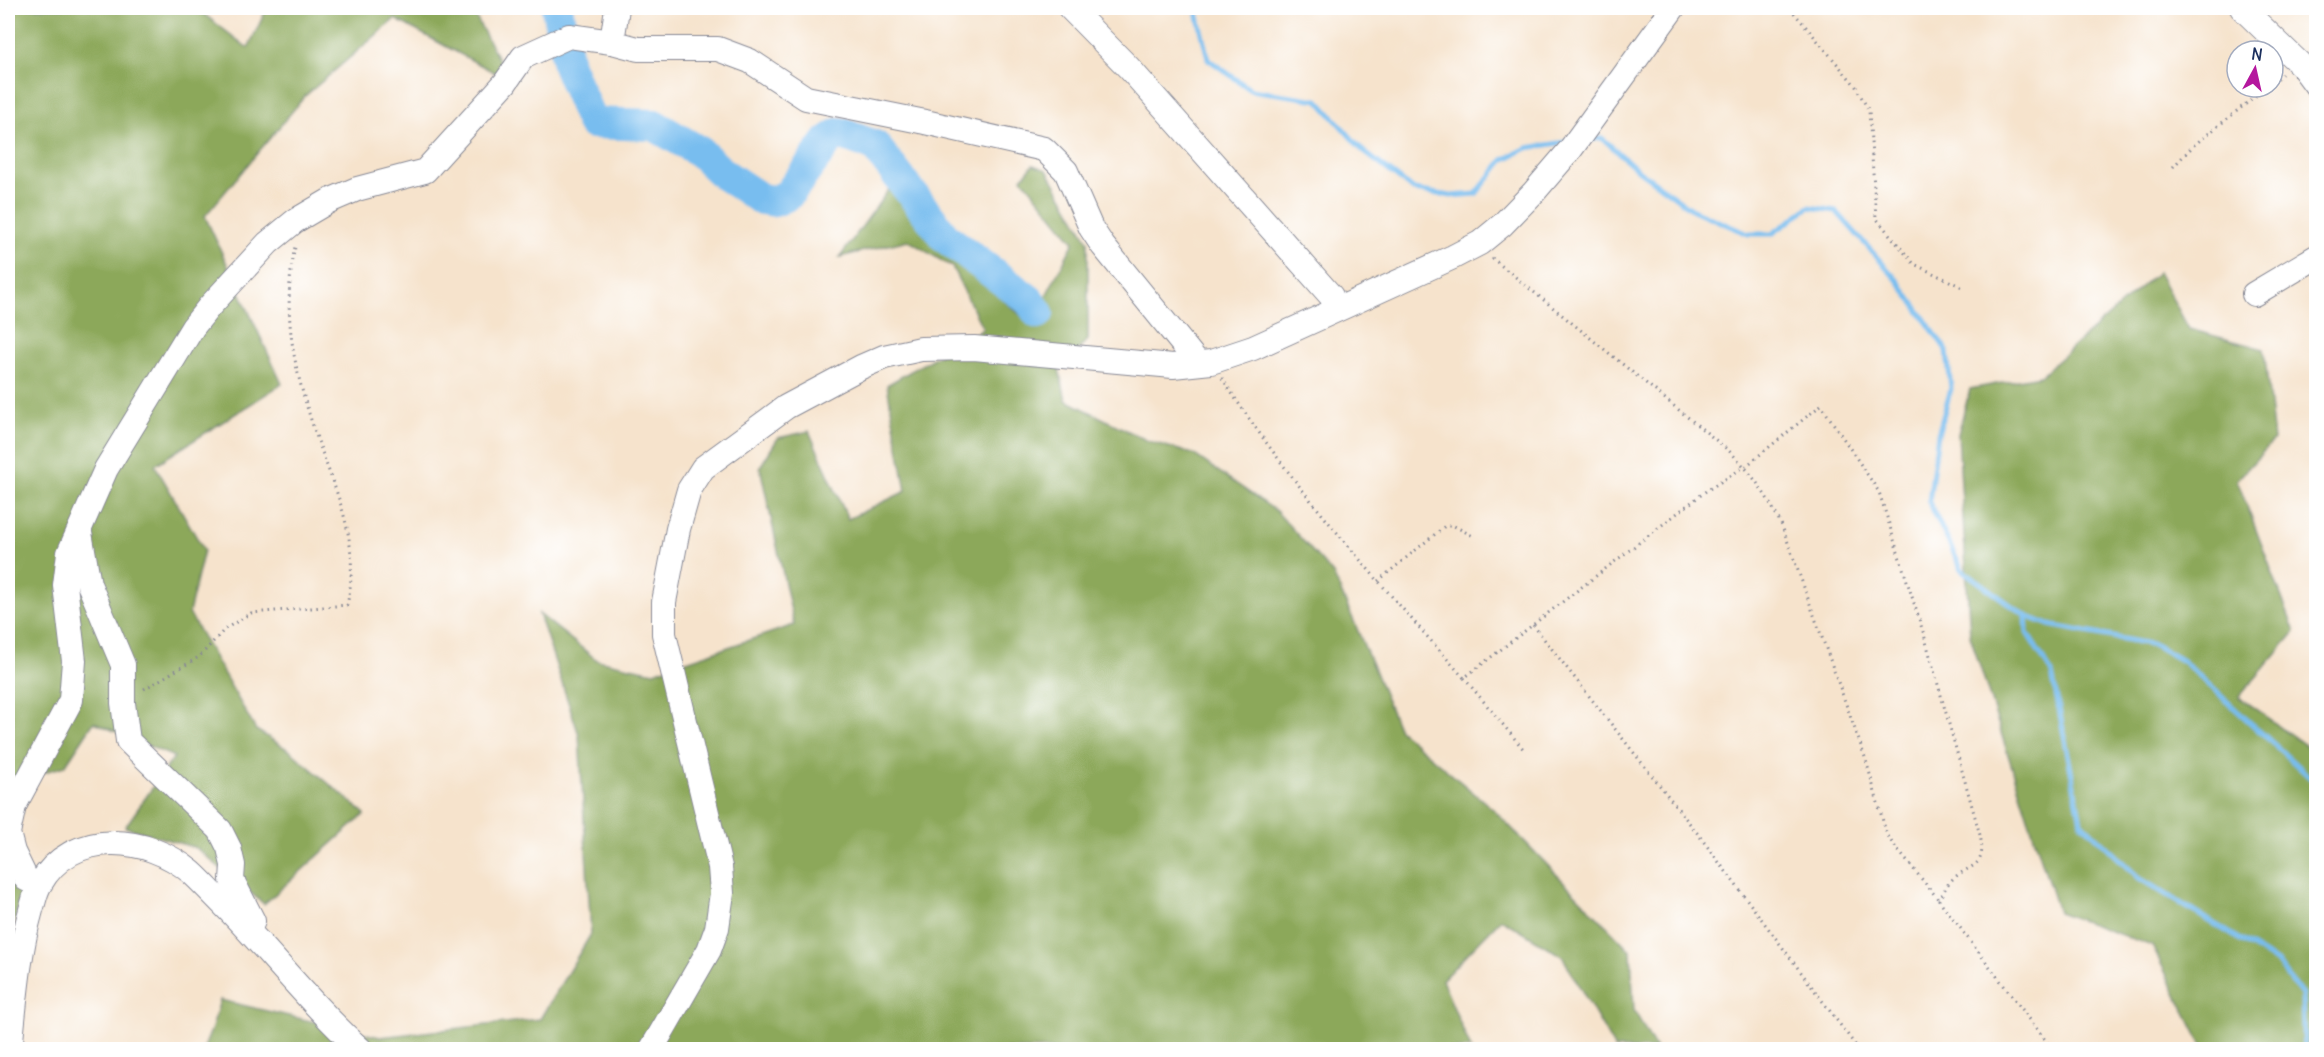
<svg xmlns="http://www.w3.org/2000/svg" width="2324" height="1057" font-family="Delius,sans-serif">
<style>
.forest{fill:#8ca85a;stroke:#546c5c;stroke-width:1.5}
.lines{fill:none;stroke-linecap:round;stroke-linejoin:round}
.stream{stroke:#78bdef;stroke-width:5}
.river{stroke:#78bdef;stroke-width:32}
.minor-casing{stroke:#888995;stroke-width:26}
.path{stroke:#888995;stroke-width:3;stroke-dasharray:1.5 4.5;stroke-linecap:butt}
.minor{stroke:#fff;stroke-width:24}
</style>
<rect width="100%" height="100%" fill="#fff"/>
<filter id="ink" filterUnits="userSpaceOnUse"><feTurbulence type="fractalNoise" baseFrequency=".0167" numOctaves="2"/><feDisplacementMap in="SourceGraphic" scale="12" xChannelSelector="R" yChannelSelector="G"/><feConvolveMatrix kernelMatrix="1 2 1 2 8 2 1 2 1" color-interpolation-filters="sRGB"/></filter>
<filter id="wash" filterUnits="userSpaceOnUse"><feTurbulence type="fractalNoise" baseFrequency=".008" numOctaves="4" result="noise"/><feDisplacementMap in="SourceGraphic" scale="24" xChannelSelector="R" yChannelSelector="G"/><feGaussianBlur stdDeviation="1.35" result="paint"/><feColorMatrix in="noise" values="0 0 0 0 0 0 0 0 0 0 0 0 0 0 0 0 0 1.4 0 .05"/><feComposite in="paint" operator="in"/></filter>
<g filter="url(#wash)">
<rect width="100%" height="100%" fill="#f6e3cc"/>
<g class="forest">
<polygon points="8,8 196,8 248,48 267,8 471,8 510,81 395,19 305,96 205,216 282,384 155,465 204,550 189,613 256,730 289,750 365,814 264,904 196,848 125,827 174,757 94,722 65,766 16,780 8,817"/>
<polygon points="1033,165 1047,170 1088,241 1088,340 1059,369 1066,400 1148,441 1193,454 1276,511 1333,574 1353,619 1399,730 1494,810 1631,951 1634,1010 1656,1049 1615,1049 1562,956 1501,919 1442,980 1471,1049 203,1050 212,1028 220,1000 380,1037 540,1019 591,934 579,735 539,614 597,660 654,672 794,625 760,467 778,438 809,431 848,519 906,491 887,385 983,329 952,267 908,240 840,257 892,185 942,246 1031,324 1074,242 1022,178"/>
<polygon points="2158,272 2189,329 2264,349 2274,440 2237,480 2295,632 2239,697 2316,753 2316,1049 2204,1049 2152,946 2058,912 1970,635 1958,434 1970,389 2040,376"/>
<polygon points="8,863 21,893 8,951"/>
</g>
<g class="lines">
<g class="stream">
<polyline points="1196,8 1208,59 1251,90 1318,100 1363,151 1414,190 1451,196 1476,194 1503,160 1527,148 1566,142"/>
<polyline points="1587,140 1602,138 1638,170 1693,210 1748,234 1772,234 1809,207 1836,211 1898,281 1947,351 1951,389 1938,434 1929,502 1962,570 2026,616 2049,625 2155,645 2183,661 2316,783"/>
<polyline points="2026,616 2027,633 2052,673 2081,822 2139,878 2277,962 2302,995 2304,1050"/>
</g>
<polyline class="river" points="557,8 568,65 592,123 654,125 700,152 722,173 761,199 775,201 788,195 828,141 840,133 875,146 946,238 1029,300 1038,313"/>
</g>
</g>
<g filter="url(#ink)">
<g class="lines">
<g class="minor-casing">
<g id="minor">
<polyline points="1070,8 1129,68 1331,296 1337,309"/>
<polyline points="2242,8 2302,66 2316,85"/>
<polyline points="612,42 617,8"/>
<polyline points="2254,294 2316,257"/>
<polyline points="80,533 89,584 123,665 123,703 128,741 220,830 229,848 233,865 232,880 253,921 250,928"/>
<polyline points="39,885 26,879 13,852 8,833 14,806 71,700 74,661 65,585 69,553 106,469 193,327 209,307 268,243 295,221 329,201 357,189 425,171 505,83 523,57 569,36 612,42 638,49 718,49 750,61 806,98 925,122 1044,149 1066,171 1091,228 1103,246 1198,363"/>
<path d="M10 1050C15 1003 18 956 31 910 34 902 35 892 40 884 72 828 147 835 191 872 201 881 210 891 220 901 268 949 310 1004 361 1050"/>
<polyline points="651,1050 709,950 717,928 722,893 720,867 664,634 664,602 678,529 689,490 703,468 786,407 861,367 884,357 921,349 974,348 1173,366 1211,362 1253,348 1453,257 1480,243 1502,225 1534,192 1570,150 1673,8"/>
</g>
</g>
<g class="path">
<polyline points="1790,8 1855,85 1869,111 1876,218 1914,264 1962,287"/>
<polyline points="2273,83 2282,74"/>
<polyline points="2173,167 2193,146 2267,87"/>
<path d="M1492 258 1728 450C1752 472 1768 497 1782 526L1866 760 1886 832 1892 843 1939 900"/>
<path d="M1222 378C1291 486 1379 582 1464 678L1706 491 1746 466 1821 405 1879 492 1925 638 1980 835C1988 872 1967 862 1949 883 1945 888 1942 895 1939 900L2053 1050"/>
<polyline points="1378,581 1445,526 1454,526 1473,536"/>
<polyline points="1533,625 1698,834 1859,1050"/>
<polyline points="1464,678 1525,751"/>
<path d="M144 689 199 657 225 629 251 613 347 605C362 538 335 493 315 432 294 369 281 314 295 247"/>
</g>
<use href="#minor" class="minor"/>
</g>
</g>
<rect width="2324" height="1057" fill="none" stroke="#fff" stroke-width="30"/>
<g transform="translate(2255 69) rotate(8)"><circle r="28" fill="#ffffff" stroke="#a4acbf" stroke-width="1.5"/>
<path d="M0-4.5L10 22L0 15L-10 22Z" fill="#b5179e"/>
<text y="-9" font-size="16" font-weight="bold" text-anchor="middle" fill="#1b2f5e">N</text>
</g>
</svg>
